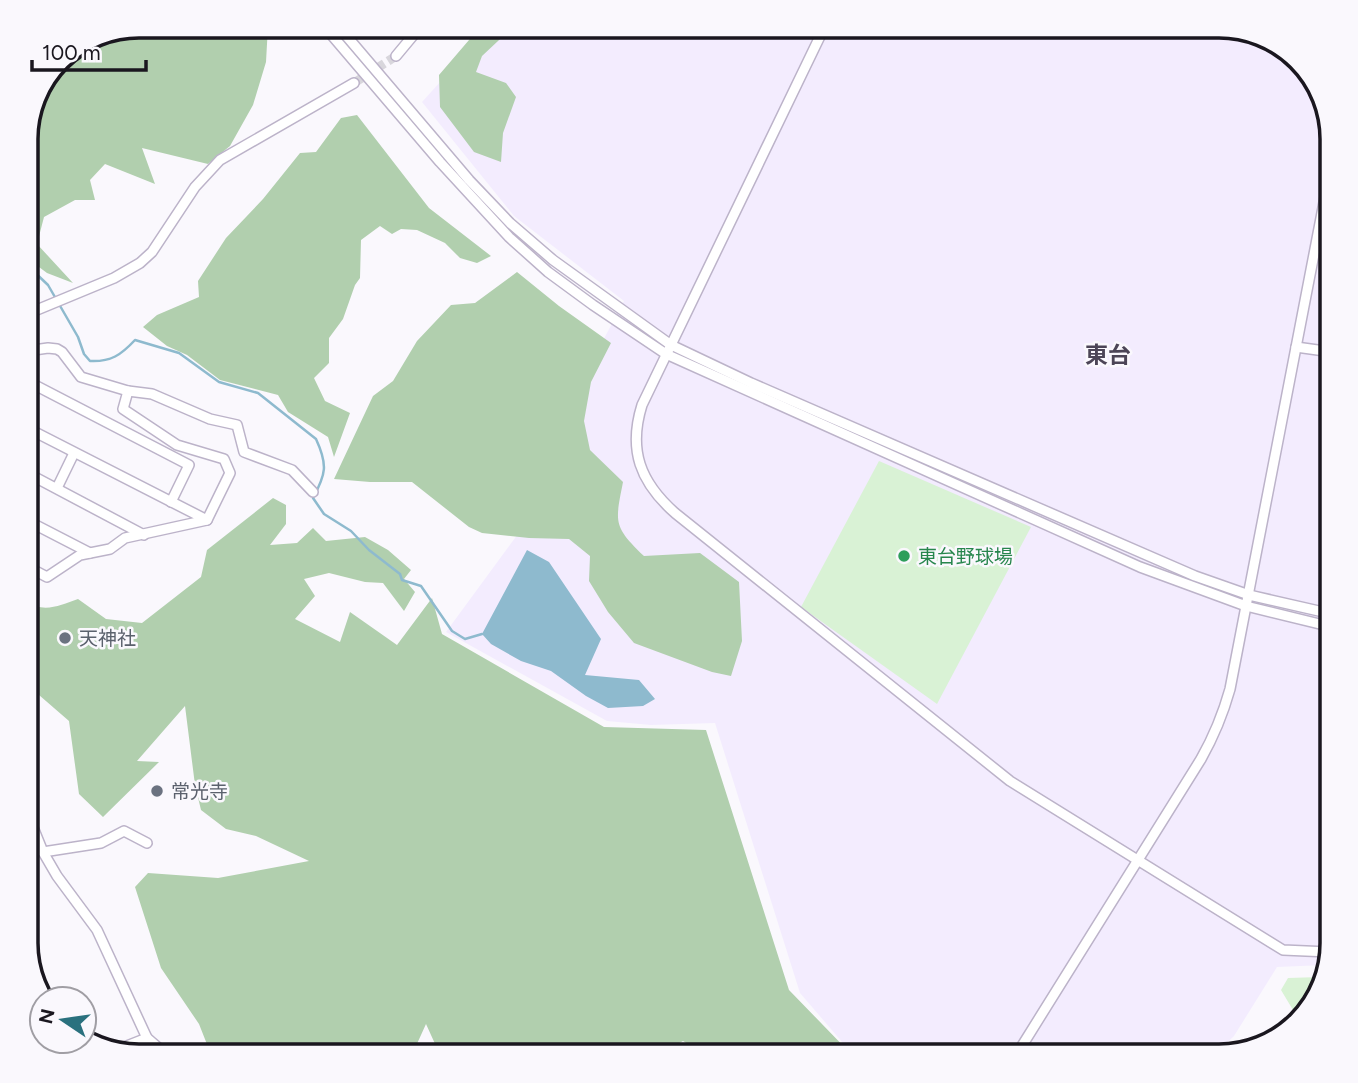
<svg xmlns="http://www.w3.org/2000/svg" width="1358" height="1083" font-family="Figtree,'Noto Sans JP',sans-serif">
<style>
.built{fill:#f3ecfe}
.green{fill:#d9f2d5}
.forest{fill:#b1cfae}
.water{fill:#8ebace}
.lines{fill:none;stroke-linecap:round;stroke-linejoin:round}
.stream{stroke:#8ebace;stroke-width:2.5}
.minor-tunnel{stroke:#d8d6dc;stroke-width:9;stroke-dasharray:9 4.5;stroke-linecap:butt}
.minor-casing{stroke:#bcb3c9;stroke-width:12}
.minor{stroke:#fff;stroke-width:9}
.leisure-dot{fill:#2e9e5b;stroke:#faf8fd;stroke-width:2.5}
.worship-dot{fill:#6b7280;stroke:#faf8fd;stroke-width:2.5}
.labels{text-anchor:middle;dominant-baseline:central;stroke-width:5;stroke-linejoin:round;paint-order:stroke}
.leisure-label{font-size:19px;fill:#27864d;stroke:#faf8fd;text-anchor:start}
.worship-label{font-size:19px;fill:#5b616d;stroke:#faf8fd;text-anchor:start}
.quarter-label{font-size:23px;font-weight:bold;fill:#4c4557;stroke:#faf8fd}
.rim{fill:none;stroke:#1a171f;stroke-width:3.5}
</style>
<rect width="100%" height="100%" fill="#faf8fd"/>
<polygon class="built" points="491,26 1219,26 1293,54 1320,90 1332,139 1332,944 1324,965 1277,967 1234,1036 1212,1057 855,1057 800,993 715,723 651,725 607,721 446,632 565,470 582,380 624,301 514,216 422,102"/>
<g class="green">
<polygon points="879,461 1031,527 937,704 801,607"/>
<polygon points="1320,977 1304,1018 1282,1035 1293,1010 1281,990 1288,978"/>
</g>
<g class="forest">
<polygon points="139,26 268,26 266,62 253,105 230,146 208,164 142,148 155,184 105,164 90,180 95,200 75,200 44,217 37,244 73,283 47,273 27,258 27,131 64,55"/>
<polygon points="481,26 514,26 482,56 476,72 506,83 516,97 503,133 501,162 474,152 440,107 439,75"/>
<polygon points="357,115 429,208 491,256 477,263 460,258 445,243 417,230 401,229 392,234 380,226 361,240 360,278 355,285 343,319 329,338 329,363 314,378 325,401 350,413 334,457 328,437 288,412 278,395 220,380 187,355 167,346 143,327 157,315 199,297 198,281 226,238 263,199 300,153 316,152 341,118"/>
<path d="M517 272 559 306 611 343 591 382 584 421 590 450 623 482C615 523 613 526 644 556L700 553 739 582 742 641 731 676 712 672 634 643 608 612 589 581 590 556 569 539 529 538 482 533 469 527 412 482H370L334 479 373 396 393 381 417 341 451 305 475 303Z"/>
<path d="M273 498 286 505V524L270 545 297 543 313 528 326 541 365 537 388 550 411 570 404 579 415 592 404 611 383 583 365 582 329 573 304 579 315 596 295 619 340 642 350 612 397 645 432 598 442 634 604 727 706 730 789 990 854 1057H705L704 1053 683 1041 666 1050 665 1057H441L426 1024 411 1057H212L199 1024 161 968 135 887 148 873 218 878 309 861 256 836 226 829 201 810 195 785 185 706 137 761 159 762 103 817 79 794 69 721 39 695 26 669V601C44 614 60 605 78 599L106 619 142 623 201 577 207 550Z"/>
</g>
<polygon class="water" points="527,550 549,562 601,639 585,675 639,680 655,699 643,706 608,708 586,696 551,671 521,661 491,644 482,634"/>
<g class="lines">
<path class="stream" d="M27 265 48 285 78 337 84 354 90 361C111 362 121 355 135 340L179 353 219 382 258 393 316 439C328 465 326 474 313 498L324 514 351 531 369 550 400 574 402 580 421 586 452 631 465 639 482 634"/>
<polyline class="minor-tunnel" points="354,83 396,56"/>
<g class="minor-casing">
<g id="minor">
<polyline points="324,26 440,162 509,237 548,272 593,305 666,354 1140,567 1246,606 1332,627"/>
<polyline points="338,26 469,180 510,223 553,260 671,345 751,383 1195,576 1249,595 1332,614"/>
<path d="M825 26 642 405C628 450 640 482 675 513L1010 781 1283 950 1329 952"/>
<polyline points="396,56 421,26"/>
<polyline points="27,314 114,278 140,263 152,252 195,187 220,160 354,83"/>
<polyline points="1296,347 1332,352"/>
<polyline points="27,381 189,465 171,502"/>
<polyline points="128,391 152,394 210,419 237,425 244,452 292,470 313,492"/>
<polyline points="27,428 207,520"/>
<polyline points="27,473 144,535"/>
<polyline points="57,488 74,453"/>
<polyline points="26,520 90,553"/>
<polyline points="26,566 47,577 80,555 110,549 125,538 207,520 230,473 224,459 177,445 123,409 128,391 81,377 62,352 57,349 48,348 27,351"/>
<polyline points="26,810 43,852 57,876 97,930 147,1038 169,1057"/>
<polyline points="43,852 101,843 124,831 147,843"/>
<polyline points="119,1049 147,1038"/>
<path d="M1015 1057 1201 759C1214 736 1223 714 1230 689L1332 161"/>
</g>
</g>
<use href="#minor" class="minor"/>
</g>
<circle class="leisure-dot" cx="904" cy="556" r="7"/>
<g class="worship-dot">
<circle cx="65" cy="638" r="7"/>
<circle cx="157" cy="791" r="7"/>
</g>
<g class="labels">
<g class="leisure-label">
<text x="918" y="556">東台野球場</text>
</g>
<g class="worship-label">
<text x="79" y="638">天神社</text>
<text x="171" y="791">常光寺</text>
</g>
<g class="quarter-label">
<text x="1108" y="355">東台</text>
</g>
</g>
<path d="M0 0H1358V1083H0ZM139 38H1219A101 101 0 0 1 1320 139V943A101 101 0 0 1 1219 1044H139A101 101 0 0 1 38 943V139A101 101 0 0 1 139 38Z" fill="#faf8fd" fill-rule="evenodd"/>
<path class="rim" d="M139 38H1219A101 101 0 0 1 1320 139V943A101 101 0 0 1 1219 1044H139A101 101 0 0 1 38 943V139A101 101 0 0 1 139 38Z"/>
<g transform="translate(63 1020) rotate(283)"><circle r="33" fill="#faf8fd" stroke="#a09ea4" stroke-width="2"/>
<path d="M0-5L12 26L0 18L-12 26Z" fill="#2a717e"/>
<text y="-10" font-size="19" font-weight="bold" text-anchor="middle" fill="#1a171f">N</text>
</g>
<path d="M32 60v10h114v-10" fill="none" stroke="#1a171f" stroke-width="3.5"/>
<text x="42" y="60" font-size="21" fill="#1a171f" stroke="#faf8fd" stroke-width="5" paint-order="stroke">100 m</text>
</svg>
